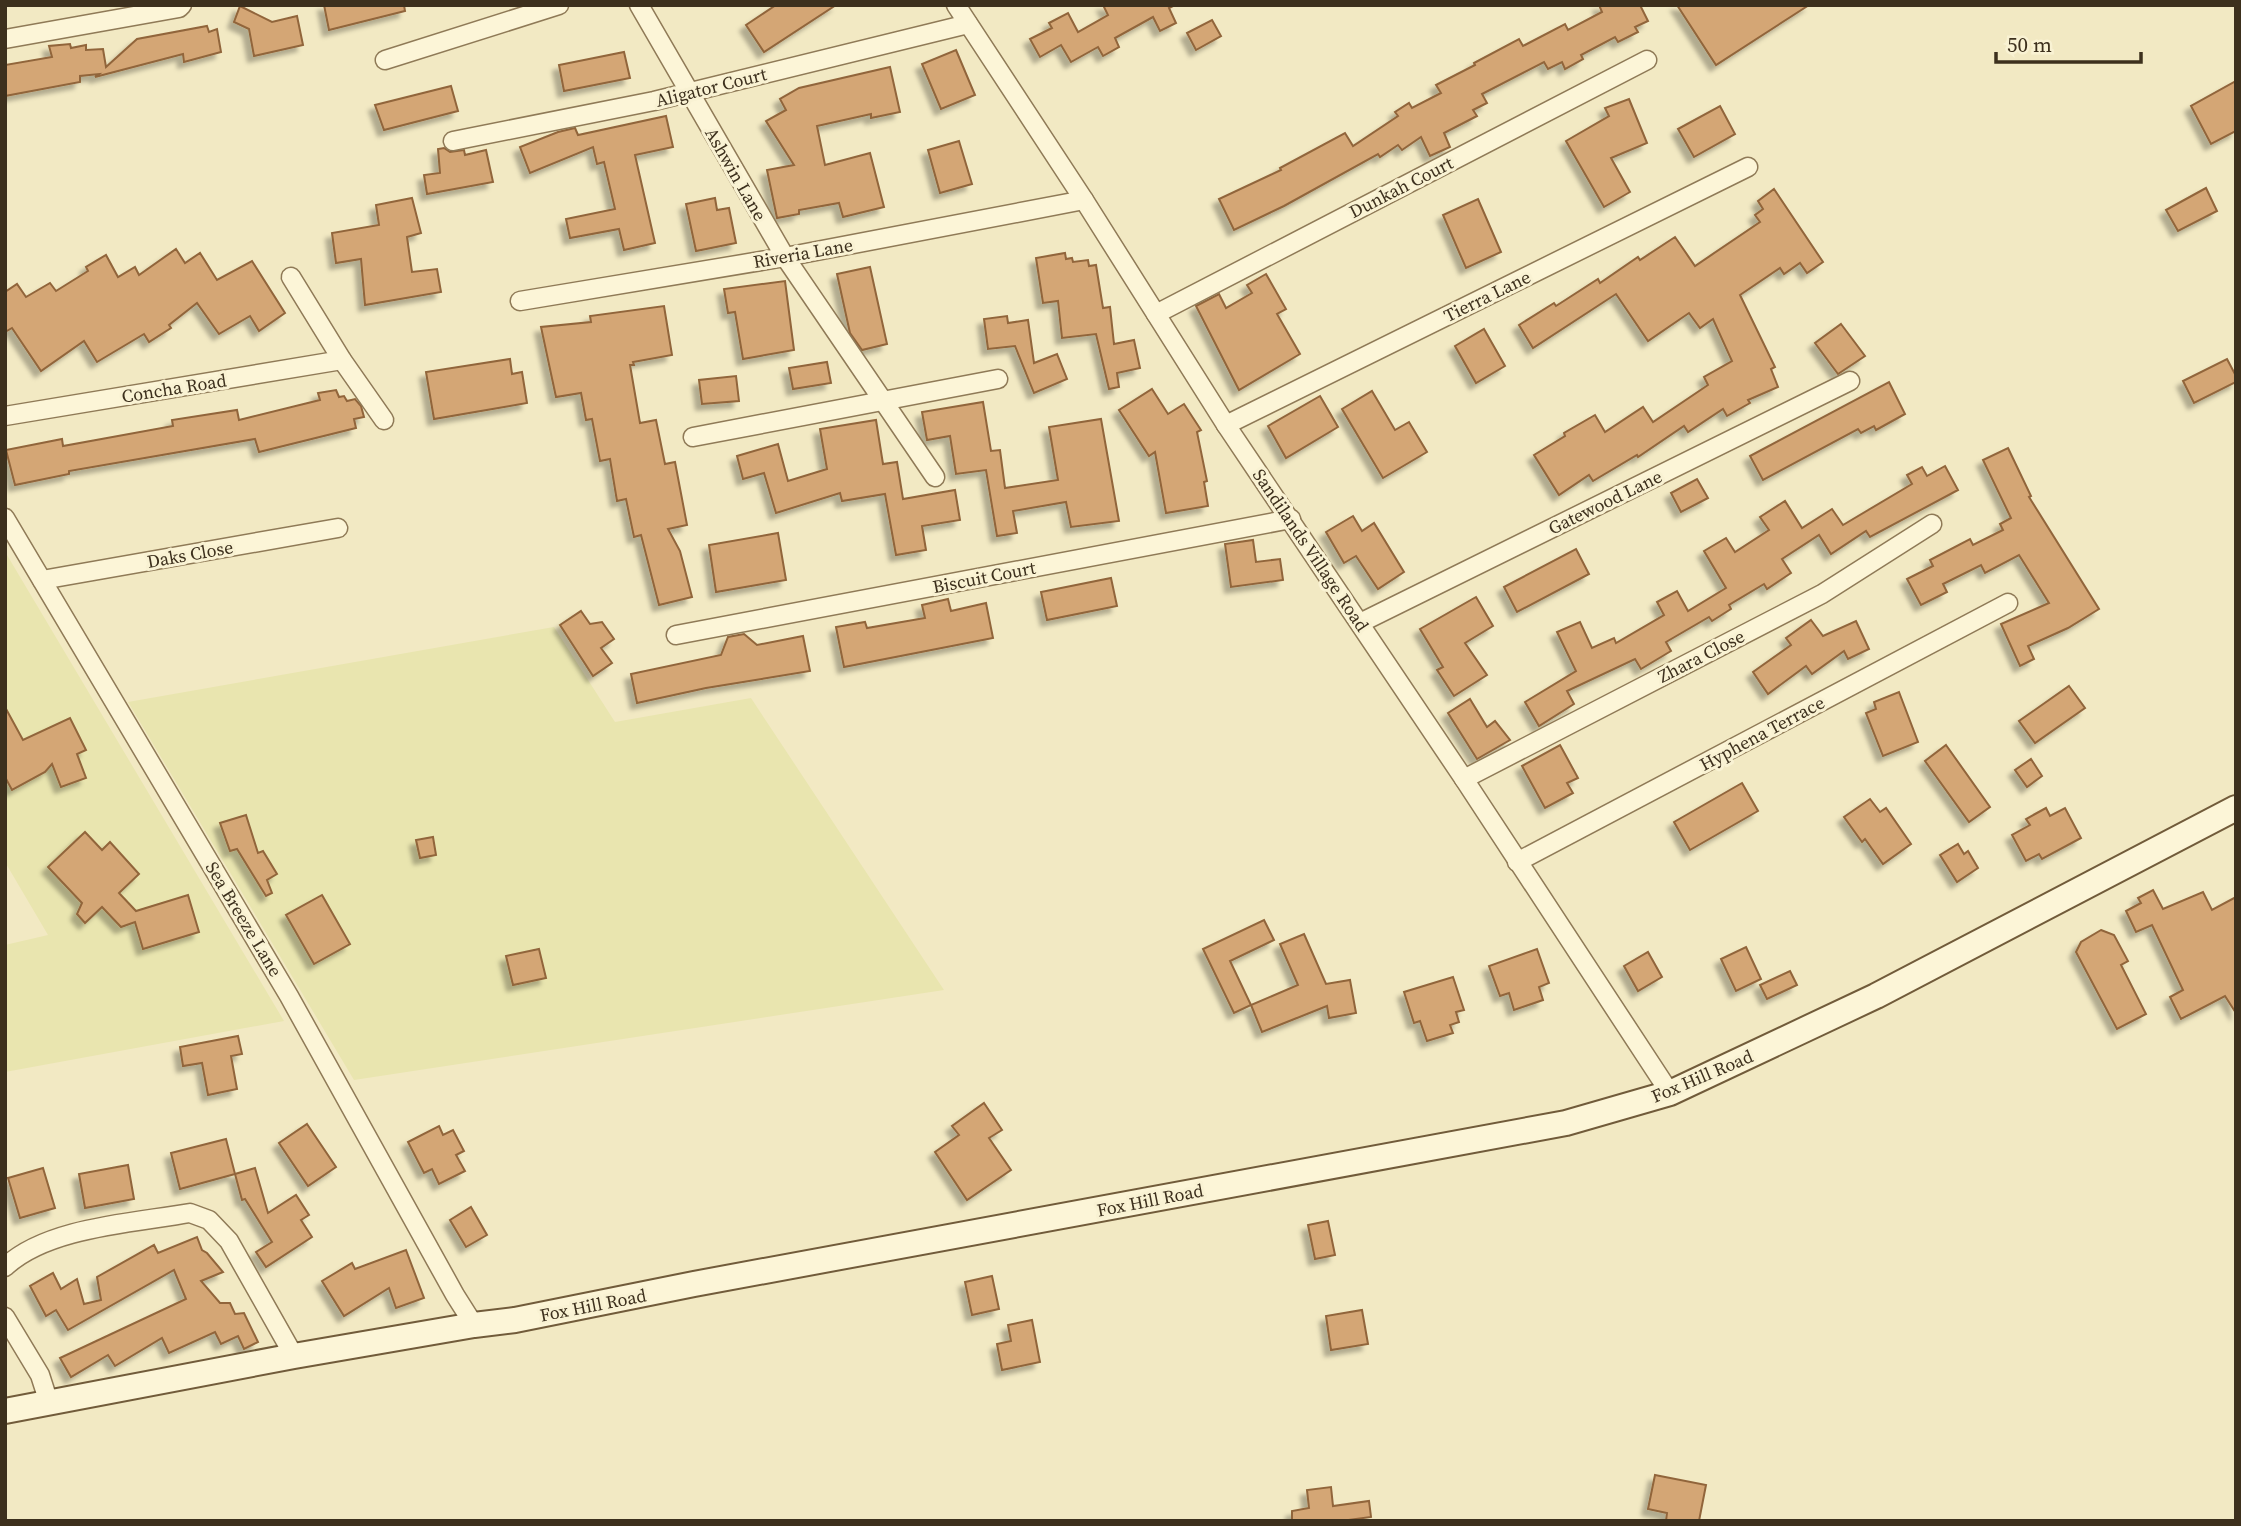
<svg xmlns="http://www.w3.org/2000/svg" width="2241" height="1526" font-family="'Source Serif 4',serif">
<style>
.farmland{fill:#e9e5af}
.building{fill:#d4a675;stroke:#91653b;stroke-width:2;filter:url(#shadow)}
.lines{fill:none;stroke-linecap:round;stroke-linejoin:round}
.street-casing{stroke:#8f7a57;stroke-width:21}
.secondary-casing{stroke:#715b3a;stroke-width:28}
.street{stroke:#fcf5d7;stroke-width:18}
.secondary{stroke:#fcf5d7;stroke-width:24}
.labels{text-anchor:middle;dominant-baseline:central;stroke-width:6;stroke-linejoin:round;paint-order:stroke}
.street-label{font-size:18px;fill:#3d301d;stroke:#f9f2d3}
</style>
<defs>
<filter id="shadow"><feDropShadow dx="-6" dy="6" stdDeviation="2" flood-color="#0004"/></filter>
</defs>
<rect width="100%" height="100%" fill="#f2e9c3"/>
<g class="farmland">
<polygon points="7,555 284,1021 5,1072 5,945 48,935 5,862 5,556"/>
<polygon points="554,627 615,722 751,698 944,990 354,1080 128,702"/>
</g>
<g class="building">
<polygon points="324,5 404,5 405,11 329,30"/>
<polygon points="776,5 836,5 764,52 746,25"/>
<polygon points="1103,5 1175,5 1169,8 1176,23 1160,31 1153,17 1115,38 1119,47 1103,56 1098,47 1071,62 1061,45 1040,57 1030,39 1052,28 1049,23 1068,13 1078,32 1108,15"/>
<polygon points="1599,5 1640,5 1648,21 1635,27 1638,32 1618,42 1615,37 1581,55 1583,59 1565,69 1562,62 1548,69 1544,62 1482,94 1487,103 1473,110 1477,116 1444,133 1450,147 1430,156 1421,137 1402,150 1398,145 1380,157 1378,154 1284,206 1234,230 1219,199 1281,170 1280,168 1345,133 1353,146 1398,116 1395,112 1409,103 1412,108 1441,93 1436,85 1475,65 1474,63 1519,39 1523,46 1565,24 1568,30 1602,12"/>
<polygon points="1677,5 1809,5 1716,65"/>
<polygon points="240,6 272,22 297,16 303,45 254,56 249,29 234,22"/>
<polygon points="1212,20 1221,36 1196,50 1187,33"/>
<polygon points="207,26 209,32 217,29 221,52 184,62 183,54 95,77 99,74 80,76 80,82 5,96 5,65 52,57 49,46 70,44 71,48 86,45 86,50 103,49 106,67 137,39"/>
<polygon points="956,50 975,95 941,109 922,64"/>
<polygon points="624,52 630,78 564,91 559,65"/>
<polygon points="890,67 900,112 871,118 871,114 817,126 825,165 870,153 884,207 843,217 839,203 799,210 799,214 777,218 767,170 794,165 766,121 786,110 780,99 799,88"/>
<polygon points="2236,81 2236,131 2211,144 2191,106"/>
<polygon points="451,86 458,111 384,130 375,105"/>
<polygon points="1629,99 1647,143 1611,158 1630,192 1604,207 1566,141 1609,116 1605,108"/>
<polygon points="1720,106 1735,134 1694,157 1678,129"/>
<polygon points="666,116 673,147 635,155 655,243 624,250 619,229 570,238 566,219 615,209 604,162 597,164 593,147 530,173 520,147 558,132 575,128 578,135"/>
<polygon points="959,141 972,184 940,193 928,150"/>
<polygon points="444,148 450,152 464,150 465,155 486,150 493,182 427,194 424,175 440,173 438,149"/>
<polygon points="2206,188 2217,211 2178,231 2166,210"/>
<polygon points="1774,189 1823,262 1807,273 1800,263 1784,274 1780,268 1740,295 1775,367 1771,369 1778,387 1748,400 1750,403 1727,416 1723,409 1688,432 1684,426 1638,457 1637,455 1593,481 1589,475 1559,495 1534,455 1565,436 1564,433 1595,415 1605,432 1643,407 1653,422 1708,385 1704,377 1732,361 1713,319 1700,328 1689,313 1648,341 1616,294 1533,348 1519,325 1554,303 1556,306 1598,279 1600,283 1638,257 1640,260 1675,237 1695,266 1760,222 1755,215 1763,209 1758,201"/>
<polygon points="412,198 421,233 407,237 412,272 437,269 441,292 365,305 361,259 336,263 332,233 379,225 376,205"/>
<polygon points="715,198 717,210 729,208 736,243 696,251 686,204"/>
<polygon points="1478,199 1501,252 1466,268 1443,215"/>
<polygon points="176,249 185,263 200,253 217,280 252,261 285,313 259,331 250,316 219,334 197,303 169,325 171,328 149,342 144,334 97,362 84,341 41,371 12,328 5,332 5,292 17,284 26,297 50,283 56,291 88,271 86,267 106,255 118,277 135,267 139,275"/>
<polygon points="1065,253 1066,259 1072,258 1073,262 1088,260 1089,266 1096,265 1103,308 1110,307 1114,344 1134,340 1140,368 1117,373 1119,387 1109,389 1096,334 1062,338 1058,301 1043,303 1036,258"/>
<polygon points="870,267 887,344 862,350 850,333 837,274"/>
<polygon points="1266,274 1286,309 1277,314 1300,354 1239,390 1196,306 1219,294 1226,308 1252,293 1247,285"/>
<polygon points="785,281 794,350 743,359 735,312 728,313 724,289"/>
<polygon points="664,306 672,355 633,362 634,365 630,365 640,423 656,420 665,464 675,462 687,525 668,529 680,551 692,597 659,605 641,535 634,537 626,499 617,501 610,459 600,461 592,419 586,420 581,393 556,397 541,327 591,322 590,316"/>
<polygon points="1007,316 1008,323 1028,320 1034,363 1057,354 1067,379 1034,393 1015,346 988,349 984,319"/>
<polygon points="1841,324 1865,356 1838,374 1815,343"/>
<polygon points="1484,329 1505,366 1476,383 1455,346"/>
<polygon points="510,359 512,374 522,372 527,403 434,419 426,372"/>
<polygon points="2227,359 2236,376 2236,382 2194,403 2183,381"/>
<polygon points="827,362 831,383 793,389 789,368"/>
<polygon points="736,376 739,401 702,404 699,380"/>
<polygon points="1889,382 1905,414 1876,430 1874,426 1861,433 1858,429 1763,480 1750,456"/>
<polygon points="1152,389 1168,414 1184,404 1201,430 1197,432 1207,481 1204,482 1208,506 1166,513 1155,452 1149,456 1119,410"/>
<polygon points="336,390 339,397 344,396 347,401 355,399 361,406 364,417 354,419 356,428 259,452 255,439 69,471 69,474 15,485 6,450 62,439 63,446 173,426 172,420 237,410 239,420 320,400 318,393"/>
<polygon points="1372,391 1395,430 1409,422 1427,452 1383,478 1342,409"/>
<polygon points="1320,396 1338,427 1286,458 1268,426"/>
<polygon points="983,402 991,451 1000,450 1005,488 1058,480 1049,427 1101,419 1119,521 1071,527 1066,502 1013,511 1017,533 997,536 986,470 956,474 950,436 927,440 922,412"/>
<polygon points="876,420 883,464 897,462 903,499 955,490 960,520 922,526 926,550 896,555 885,494 842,501 840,493 776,513 764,473 743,479 737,456 778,444 788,481 827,469 820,429"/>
<polygon points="2008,448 2031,496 2029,497 2099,609 2068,628 2028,646 2034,659 2020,666 2001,624 2049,603 2019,555 1985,573 1981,565 1943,584 1947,592 1921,605 1907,579 1933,566 1930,560 1970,539 1973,545 2003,530 2000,524 2011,518 1983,460"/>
<polygon points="1945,466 1958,490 1870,537 1866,531 1831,554 1819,535 1782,559 1791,573 1767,589 1764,584 1729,605 1731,609 1712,621 1709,617 1666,642 1671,651 1641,669 1635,659 1567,691 1574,704 1539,726 1525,702 1576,671 1557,632 1580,622 1592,648 1614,638 1616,643 1664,615 1657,602 1677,591 1688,611 1726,588 1704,551 1726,538 1735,552 1769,530 1760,517 1785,501 1802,528 1832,509 1843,525 1912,484 1907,475 1922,467 1927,476"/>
<polygon points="1697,479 1708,498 1681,512 1671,493"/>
<polygon points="1353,516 1362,531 1374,523 1404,572 1378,589 1356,556 1344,563 1326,532"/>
<polygon points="778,533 786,580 716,592 709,545"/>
<polygon points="1253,540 1256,562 1280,559 1283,580 1231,587 1225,544"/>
<polygon points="1576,549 1589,574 1517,612 1504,587"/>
<polygon points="1111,578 1117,606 1047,620 1041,592"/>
<polygon points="1476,597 1493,626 1465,643 1487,675 1454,696 1437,670 1443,667 1420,629"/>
<polygon points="948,599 951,611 986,603 993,638 844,667 836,627 865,622 867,628 925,618 922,605"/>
<polygon points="581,611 590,624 602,622 614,639 601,648 612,663 593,676 560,625"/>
<polygon points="1811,620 1823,636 1856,621 1869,649 1848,659 1844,651 1812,674 1806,666 1768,694 1753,672 1791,645 1786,638"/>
<polygon points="744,634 757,645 803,636 810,671 706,688 637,703 631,674 721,655 728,637"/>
<polygon points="2069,686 2085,708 2035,743 2019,721"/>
<polygon points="1899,692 1918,742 1883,756 1866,713 1876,709 1874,702"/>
<polygon points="1470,699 1487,727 1495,721 1510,740 1477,759 1448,713"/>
<polygon points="5,707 23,740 70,718 86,750 77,754 86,778 61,787 52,764 45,772 12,790 5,777"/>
<polygon points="1560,745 1578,778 1567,783 1573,793 1545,808 1522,766"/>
<polygon points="1946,745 1990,807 1969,822 1925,761"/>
<polygon points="2031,759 2042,776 2027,787 2015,770"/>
<polygon points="1742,783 1758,811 1690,850 1674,822"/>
<polygon points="1870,799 1880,812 1886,808 1911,844 1883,864 1865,839 1862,842 1844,817"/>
<polygon points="2046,808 2050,816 2065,808 2081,838 2042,859 2039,854 2026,861 2012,835 2030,825 2026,819"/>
<polygon points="246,815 258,853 263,851 277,874 267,880 272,893 266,896 237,849 230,851 220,823"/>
<polygon points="85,832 102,850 110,842 139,874 119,893 136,911 188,895 199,932 143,949 135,922 121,927 102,907 85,923 77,914 82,903 48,867"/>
<polygon points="433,837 436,855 420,858 416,840"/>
<polygon points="1958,844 1964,854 1968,851 1978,868 1957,882 1940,855"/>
<polygon points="2153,890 2163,909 2203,892 2212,910 2236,897 2236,1013 2225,996 2181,1019 2170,997 2183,990 2152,925 2136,932 2126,911 2141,903 2138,898"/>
<polygon points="322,895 350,944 314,964 286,915"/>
<polygon points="1264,920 1274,940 1230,961 1251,1005 1234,1013 1203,949"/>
<polygon points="2101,930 2114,935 2128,961 2121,965 2146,1014 2117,1029 2076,952 2081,942"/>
<polygon points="1304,934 1326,984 1350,980 1356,1013 1329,1018 1327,1006 1262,1032 1251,1005 1298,985 1280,944"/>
<polygon points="1746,947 1761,979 1736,991 1721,959"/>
<polygon points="539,949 546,978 513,985 506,956"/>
<polygon points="1537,949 1549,983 1539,987 1543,1000 1514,1010 1509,993 1500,996 1489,966"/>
<polygon points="1648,952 1662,977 1638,991 1624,966"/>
<polygon points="1790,971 1797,985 1767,999 1760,985"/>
<polygon points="1453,977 1464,1010 1456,1012 1459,1022 1450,1025 1453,1033 1427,1041 1420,1021 1414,1023 1404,992"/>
<polygon points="238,1036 242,1054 231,1056 237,1089 208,1095 202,1063 183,1066 180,1047"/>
<polygon points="984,1103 1002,1130 989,1138 1011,1170 967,1200 935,1152 959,1135 952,1126"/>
<polygon points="307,1124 336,1167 308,1186 279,1143"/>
<polygon points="439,1126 443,1135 453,1130 464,1151 456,1155 465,1171 439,1184 432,1169 424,1173 408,1142"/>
<polygon points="226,1139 235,1174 180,1189 171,1153"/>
<polygon points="128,1165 134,1199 85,1208 79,1174"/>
<polygon points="43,1168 55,1208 20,1218 8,1178"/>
<polygon points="255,1168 268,1213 296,1195 309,1215 301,1220 312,1237 266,1267 256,1252 272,1242 245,1199 242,1200 235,1174"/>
<polygon points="471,1207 487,1235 466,1247 450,1220"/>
<polygon points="1328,1221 1335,1255 1315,1259 1308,1225"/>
<polygon points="197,1237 202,1250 207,1253 223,1272 201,1281 220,1303 230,1303 235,1314 244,1313 258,1342 244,1349 238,1336 221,1344 215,1332 169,1353 162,1338 115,1366 108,1355 71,1377 60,1358 186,1299 174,1270 68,1330 56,1310 46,1316 30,1286 53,1273 61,1289 77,1279 84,1304 101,1300 97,1277 154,1245 158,1253"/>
<polygon points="406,1250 424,1298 396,1308 389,1288 344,1316 322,1281 352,1263 355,1269"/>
<polygon points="992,1276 999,1309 972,1315 965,1282"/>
<polygon points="1362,1310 1368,1344 1331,1350 1326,1316"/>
<polygon points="1032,1320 1040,1362 1002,1370 997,1344 1011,1341 1008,1325"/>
<polygon points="1655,1475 1706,1485 1699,1521 1666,1521 1667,1513 1648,1509"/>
<polygon points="1331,1487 1333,1506 1369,1501 1371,1517 1341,1521 1292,1521 1292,1511 1309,1508 1307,1490"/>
</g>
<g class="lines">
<g class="street-casing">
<g id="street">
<polyline points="639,5 785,257 935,477"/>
<polyline points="956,5 1084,200 1226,425 1464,779 1670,1093"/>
<polyline points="5,39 179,8 182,5"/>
<polyline points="385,60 559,5"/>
<polyline points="453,141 654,101 968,24"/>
<polyline points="291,277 342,360 384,420"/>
<polyline points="520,301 785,257 1084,200"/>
<polyline points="1156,314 1647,60"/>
<polyline points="5,416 342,360"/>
<polyline points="1226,425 1748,167"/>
<polyline points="693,437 998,379"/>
<polyline points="5,518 289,996 455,1295 474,1325"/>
<polyline points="42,580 338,528"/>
<polyline points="1360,623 1850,381"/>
<polyline points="676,635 1291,519"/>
<polyline points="1464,779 1822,594 1932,524"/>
<polyline points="1517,862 2008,603"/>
<path d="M5 1267C47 1227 134 1223 190 1213L209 1220 229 1241 294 1356"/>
<polyline points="5,1317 40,1375 49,1403"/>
</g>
</g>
<g class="secondary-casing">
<polyline id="secondary" points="5,1411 294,1356 474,1325 515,1320 694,1284 1566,1123 1670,1093 1876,996 2236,808"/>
</g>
<use href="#street" class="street"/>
<use href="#secondary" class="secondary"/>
</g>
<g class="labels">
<g class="street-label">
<text transform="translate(711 87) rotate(-14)">Aligator Court</text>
<text transform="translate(736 174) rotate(60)">Ashwin Lane</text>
<text transform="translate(1401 187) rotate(-27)">Dunkah Court</text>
<text transform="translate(803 253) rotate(-10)">Riveria Lane</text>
<text transform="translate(1487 296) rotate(-26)">Tierra Lane</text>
<text transform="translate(174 388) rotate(-9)">Concha Road</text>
<text transform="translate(1605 502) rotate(-26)">Gatewood Lane</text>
<text transform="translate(1311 550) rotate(56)">Sandilands Village Road</text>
<text transform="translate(190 554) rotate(-10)">Daks Close</text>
<text transform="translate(984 577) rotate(-11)">Biscuit Court</text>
<text transform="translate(1701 656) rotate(-27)">Zhara Close</text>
<text transform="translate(1762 733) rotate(-28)">Hyphena Terrace</text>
<text transform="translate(244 919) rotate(59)">Sea Breeze Lane</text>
<text transform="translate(1702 1076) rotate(-23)">Fox Hill Road</text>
<text transform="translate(1150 1200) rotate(-11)">Fox Hill Road</text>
<text transform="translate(593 1305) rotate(-11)">Fox Hill Road</text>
</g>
</g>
<rect width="2241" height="1526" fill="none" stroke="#3d301d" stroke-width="14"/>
<path d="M1996 52v10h145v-10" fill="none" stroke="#3d301d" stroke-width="3.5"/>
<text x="2007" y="52" font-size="21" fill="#3d301d" stroke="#f9f2d3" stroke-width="5" paint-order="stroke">50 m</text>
</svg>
